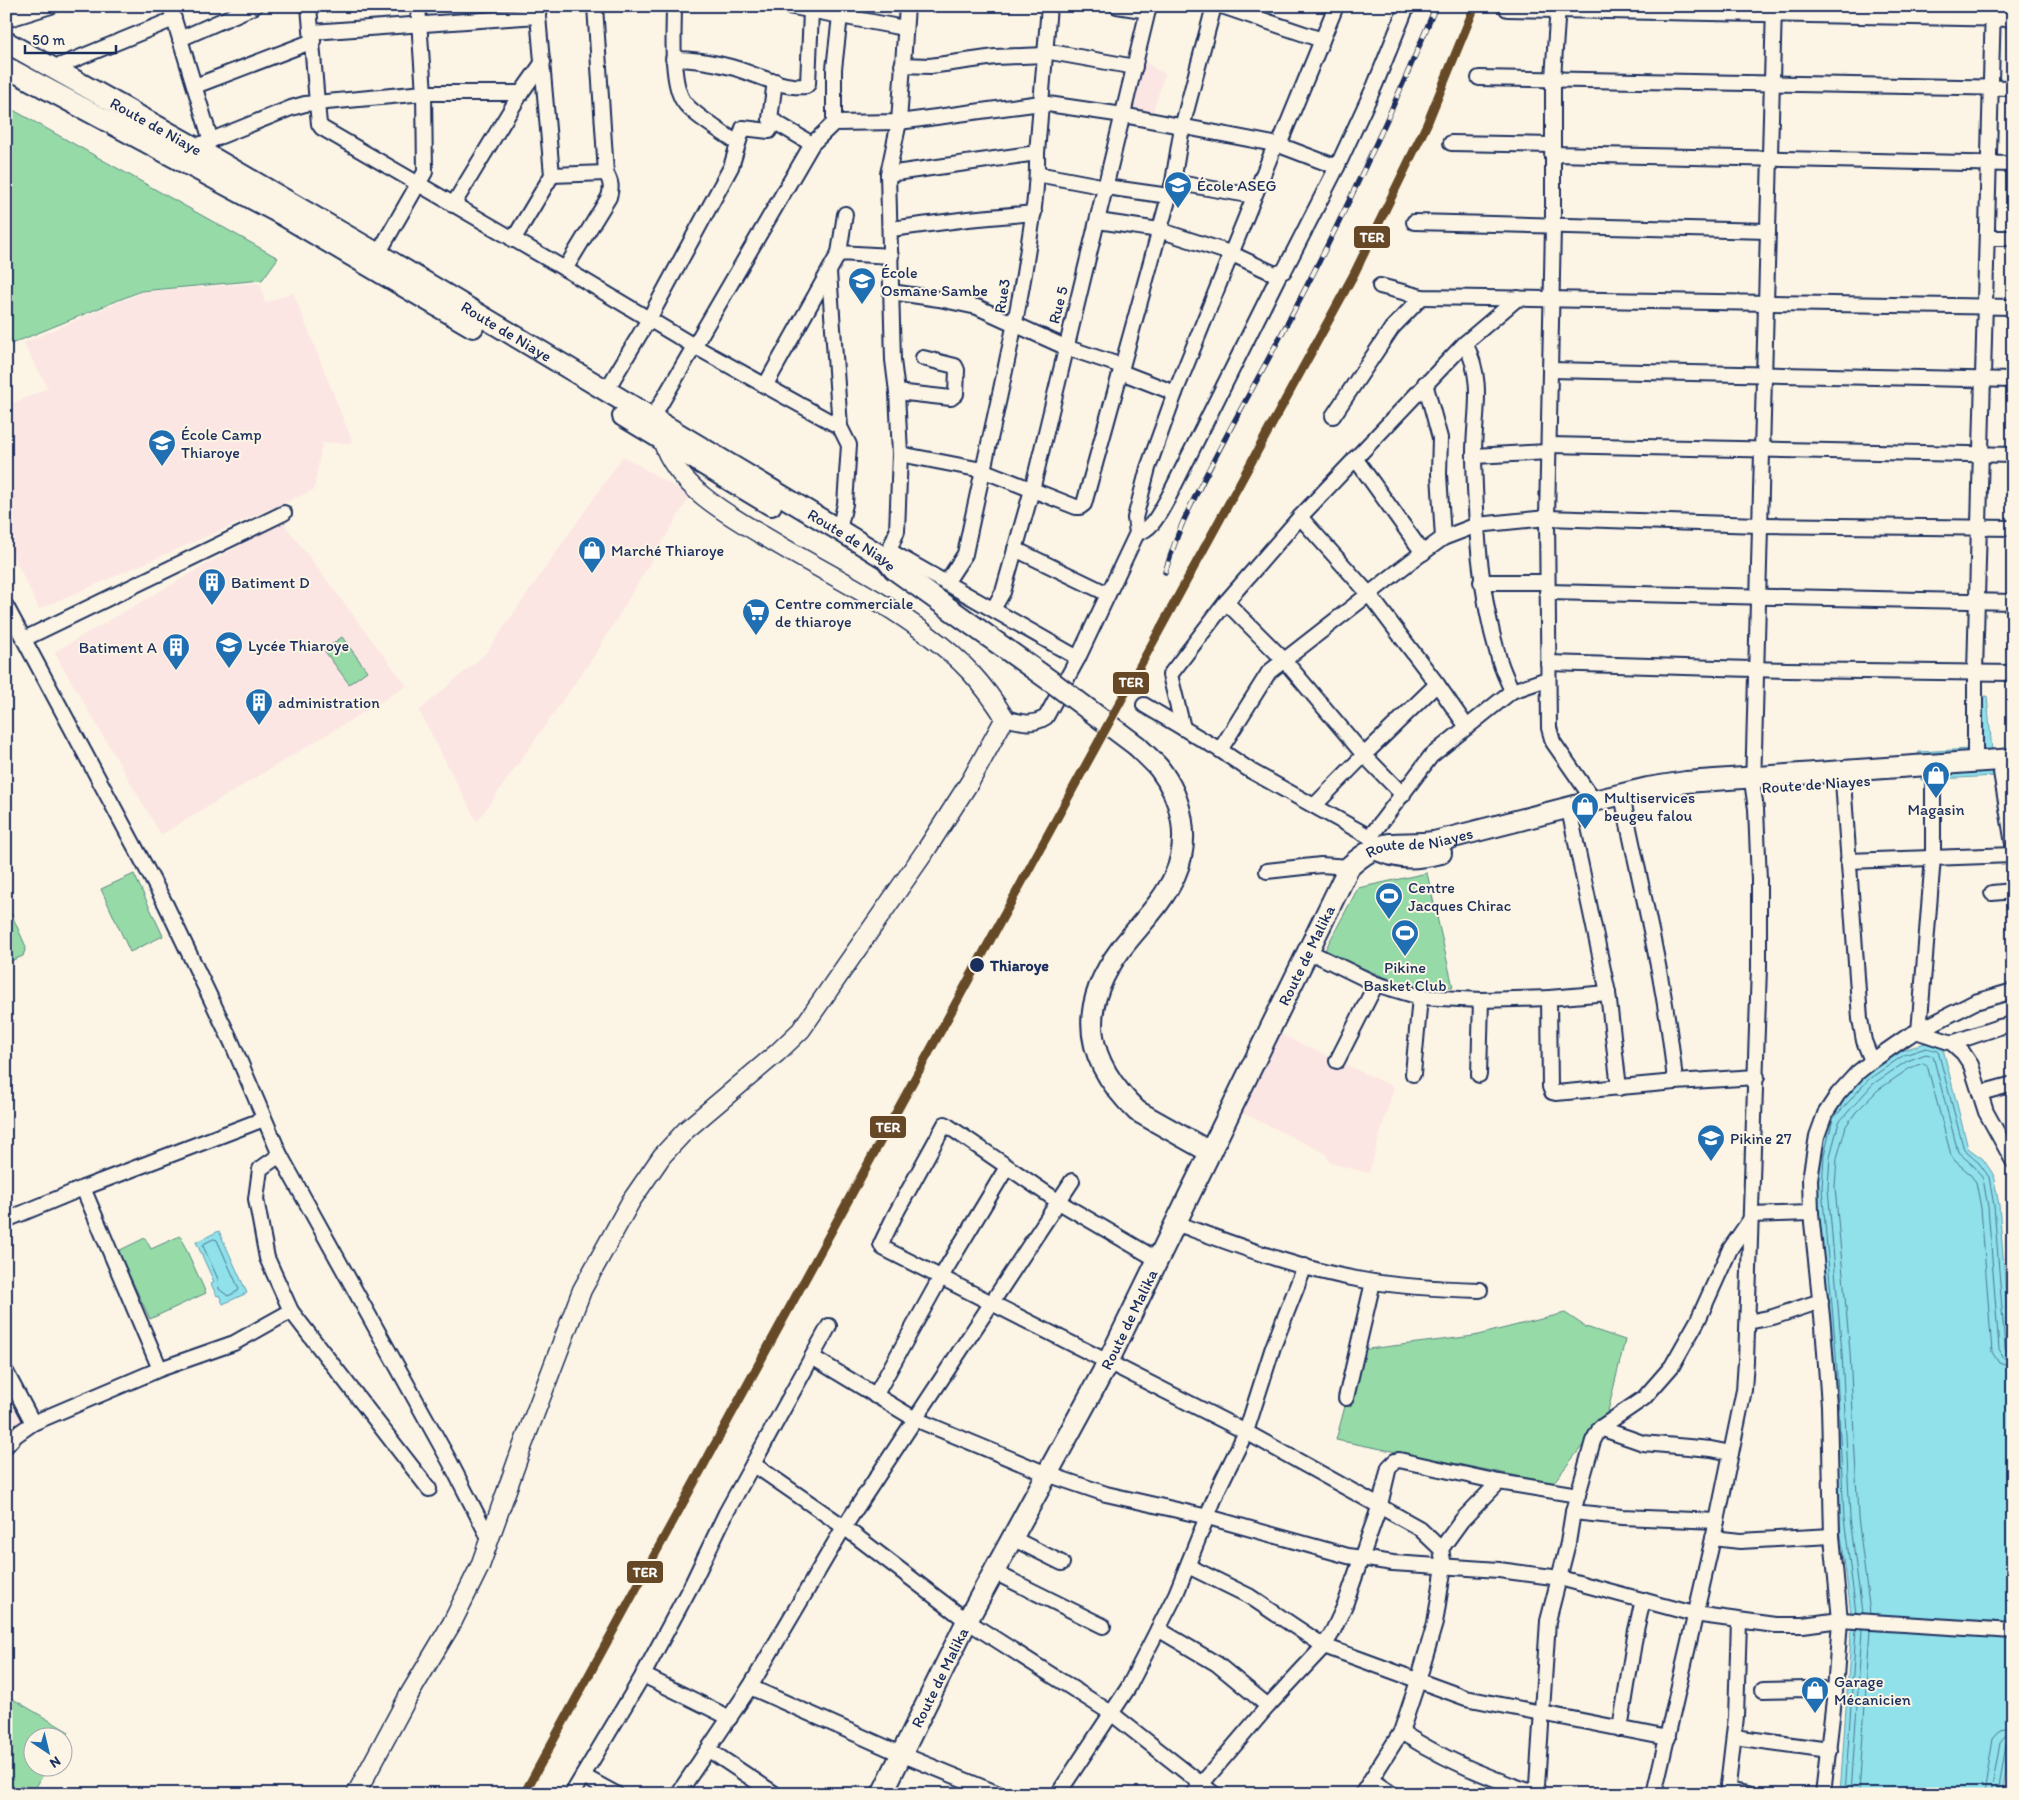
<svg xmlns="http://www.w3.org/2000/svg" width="2019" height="1800" font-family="Itim,sans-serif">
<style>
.built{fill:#fce6e3}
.green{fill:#96dba7;stroke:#588582}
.water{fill:#90e1ea;stroke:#619ab2}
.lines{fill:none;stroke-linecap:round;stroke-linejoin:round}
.shore{stroke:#4a7696;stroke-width:1}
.minor-casing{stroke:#1b2f5e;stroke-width:18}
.tertiary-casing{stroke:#1b2f5e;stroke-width:21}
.secondary-casing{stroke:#1b2f5e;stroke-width:24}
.minor{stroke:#fcf5e5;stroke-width:14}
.tertiary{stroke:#fcf5e5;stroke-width:18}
.secondary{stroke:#fcf5e5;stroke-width:20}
.rail-casing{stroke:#1b2f5e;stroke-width:5.5}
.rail{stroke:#fcf5e5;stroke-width:4;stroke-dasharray:11;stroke-linecap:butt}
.secondary-bridge-casing{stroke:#1b2f5e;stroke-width:24;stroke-linecap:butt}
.secondary-bridge{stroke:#fcf5e5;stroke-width:20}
.rail-1-casing{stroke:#fcf5e5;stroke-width:12}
.rail-1{stroke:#664827;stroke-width:9}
.stop-dot{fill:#1b2f5e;stroke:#fcf5e5;stroke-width:2}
.labels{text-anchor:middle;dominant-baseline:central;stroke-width:4;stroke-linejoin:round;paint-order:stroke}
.street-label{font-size:16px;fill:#1b2f5e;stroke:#fcf5e5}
.poi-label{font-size:16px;fill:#1b2f5e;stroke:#fcf5e5;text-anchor:start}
.stop-label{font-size:16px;font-weight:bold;fill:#1b2f5e;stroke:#fcf5e5;text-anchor:start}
.line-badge{stroke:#fcf5e5;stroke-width:2}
.badge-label{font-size:14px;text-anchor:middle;font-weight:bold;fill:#fff}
</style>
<rect width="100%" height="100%" fill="#fcf5e5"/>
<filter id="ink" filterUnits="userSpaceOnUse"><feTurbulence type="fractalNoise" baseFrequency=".02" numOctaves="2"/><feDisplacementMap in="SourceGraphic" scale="10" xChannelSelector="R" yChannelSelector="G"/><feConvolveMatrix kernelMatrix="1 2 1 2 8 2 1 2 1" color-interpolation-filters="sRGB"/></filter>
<g filter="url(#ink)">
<g class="built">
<polygon points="1141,60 1165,74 1150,120 1128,113"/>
<polygon points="260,283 265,303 293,292 353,443 322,443 314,490 39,609 6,541 6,406 48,388 23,343 143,292"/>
<polygon points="623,456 690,496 597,652 477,822 419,711 486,653"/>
<polygon points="282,521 407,686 161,835 54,652"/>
<polygon points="1280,1034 1394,1087 1369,1173 1330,1163 1325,1153 1242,1113"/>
<polygon points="6,1393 23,1424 6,1436"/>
</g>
<g class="green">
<polygon points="6,106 278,258 262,280 141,291 6,346"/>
<polygon points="342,637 367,671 349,684 324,650"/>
<polygon points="1427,873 1453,987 1406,986 1324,952 1358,888"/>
<polygon points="134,874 163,936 130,952 101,889"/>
<polygon points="6,902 26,947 23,956 6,963"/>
<polygon points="180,1236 206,1293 150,1319 118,1251 145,1238 151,1249"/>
<polygon points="1565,1313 1586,1327 1625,1340 1607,1415 1553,1483 1336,1440 1360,1350 1474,1336"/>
<polygon points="6,1695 69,1732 63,1742 62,1738 32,1738 32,1768 47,1768 32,1794 6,1794"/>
</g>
<g class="water">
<polygon points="1987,696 1992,751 2013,749 2013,775 1921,780 1918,752 1970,749 1974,698"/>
<polygon points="1925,1043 1942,1045 1968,1148 1983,1159 1993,1174 1999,1205 2013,1381 2013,1733 2002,1794 1840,1794 1852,1621 1839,1519 1831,1354 1816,1188 1819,1154 1828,1117 1842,1100 1866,1075 1901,1051"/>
<polygon points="219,1231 247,1293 223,1304 219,1295 217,1296 211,1284 214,1282 196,1242"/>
</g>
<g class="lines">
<g class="shore">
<polygon points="214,1239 217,1240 239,1289 238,1291 228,1296 219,1289 218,1279 203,1246 204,1244"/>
<polyline points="1856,1613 1844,1518 1836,1353 1822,1188 1824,1155 1833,1119 1869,1079 1904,1055 1926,1048 1938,1051 1964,1150 1979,1163 1989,1177 1994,1206 2005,1348 2008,1353 2013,1354"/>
<polyline points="1862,1613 1850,1518 1842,1353 1828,1188 1830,1156 1839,1122 1873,1084 1907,1061 1926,1054 1933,1056 1958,1152 1975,1167 1983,1179 1988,1207 1999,1349 2004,1358 2013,1360"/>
<polyline points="1870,1614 1858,1517 1850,1352 1835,1187 1837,1158 1846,1126 1856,1112 1878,1090 1910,1068 1923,1063 1927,1065 1951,1155 1955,1161 1969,1173 1976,1182 1981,1208 1992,1352 1999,1363 2013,1368"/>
<polyline points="1845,1794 1856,1629"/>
<polyline points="1851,1794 1862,1630"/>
<polyline points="1859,1794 1870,1630"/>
<polyline points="1984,1794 1993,1739 2001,1730 2013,1727"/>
<polyline points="1991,1794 2000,1743 2005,1737 2013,1735"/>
<polyline points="1998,1794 2006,1745 2008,1742 2013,1741"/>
</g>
<g class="minor-casing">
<g id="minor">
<polyline points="170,6 211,141"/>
<polyline points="309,6 317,103 319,124 322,128 565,269 694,346 840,427"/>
<path d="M674 6C674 30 670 83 684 102 692 114 724 133 737 143"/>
<polyline points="788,6 904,28"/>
<polyline points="1117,6 1148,11"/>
<polyline points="1222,6 1322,40"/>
<polyline points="1558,6 1553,78 1553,226 1547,518 1549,728 1553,742 1594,801"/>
<polyline points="1507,9 2013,19"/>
<polyline points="6,20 51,6"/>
<polyline points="312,32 538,16"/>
<polyline points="180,39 255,6"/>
<polyline points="1045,51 1135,67"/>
<path d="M673 59C693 59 712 62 731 67 753 73 783 89 806 86L808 84 811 11"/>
<polyline points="902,65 930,66 995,57 1045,55"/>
<polyline points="54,68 174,19"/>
<polyline points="1479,78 2013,88"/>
<polyline points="775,81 770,119 812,144"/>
<polyline points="195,86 313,41"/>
<polyline points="834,123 834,69 840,16"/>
<polyline points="1451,143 1552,145"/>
<polyline points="1279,145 1336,6"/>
<polyline points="194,147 291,108 305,104 424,93 521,93"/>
<polyline points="1552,154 2013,164"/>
<polyline points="888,174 1037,153"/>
<polyline points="1037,174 1106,187 1169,196"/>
<polyline points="552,175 606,173"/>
<polyline points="1173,182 1254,196"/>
<polyline points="453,205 521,93 543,62"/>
<polyline points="1098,221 1159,230 1230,253 1275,274 1284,271 1337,167 1375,85 1407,6"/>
<polyline points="1414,222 1768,231"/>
<polyline points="891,229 968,219 1034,213"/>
<polyline points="1987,238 2013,238"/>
<polyline points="513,240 552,175 538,16 539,6"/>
<polyline points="839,253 845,214"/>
<polyline points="378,254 425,172 424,93 418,6"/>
<path d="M565 269 609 197C612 187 611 182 606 173L595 6"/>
<polyline points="829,272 840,427 849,445 845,504 839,530"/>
<polyline points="1380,286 1422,297 2013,307"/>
<polyline points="891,292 939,299 977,307 1065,347 1122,366"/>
<path d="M1465 343C1486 384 1473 416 1474 459 1476 525 1479 591 1498 655 1501 668 1507 679 1512 691"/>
<polyline points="1550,370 2013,380"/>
<polyline points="1121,372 1175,393"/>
<polyline points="1425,383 1440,438 1439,474 1443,538"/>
<polyline points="765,386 839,253 891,256"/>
<polyline points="606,391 649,319 731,167 743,128 769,131 774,123"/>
<polyline points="897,392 951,398 956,394 957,370 955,366 923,358"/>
<polyline points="1333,416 1392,328 1422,297"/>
<polyline points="653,417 812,144 834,123 899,122 1041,103 1123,115 1279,145 1337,167"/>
<polyline points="1549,445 2013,455"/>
<polyline points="900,454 982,470 1076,507 1080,507 1084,504 1173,182 1182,127 1214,6"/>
<polyline points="1474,456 1548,452"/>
<polyline points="1355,458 1423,553"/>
<polyline points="1300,517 1368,593 1437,684 1467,727"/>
<path d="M1137 533C1153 530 1160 511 1168 498L1280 273"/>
<polyline points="1015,549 1108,594"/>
<polyline points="890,551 1078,658"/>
<polyline points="886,559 897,531 900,454 897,392 893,360 888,174 899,122 907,6"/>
<polyline points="1481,582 1547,582"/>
<path d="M946 583 965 554C984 460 1008 368 1024 274 1030 234 1038 194 1037 153L1049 6"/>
<polyline points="1547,592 2013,602"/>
<polyline points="1226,602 1284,660 1364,755 1403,795"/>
<polyline points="6,606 166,905 232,1043 280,1155 450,1462 489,1538"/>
<polyline points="993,609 1003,592 1032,490 1149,6"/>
<polyline points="24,639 284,513"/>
<polyline points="1548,663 1787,670 2013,673"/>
<polyline points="1144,705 1220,750 1251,771 1370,837 1376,850"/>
<path d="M1005 718C1020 722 1032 726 1046 717L1078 658 1137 533 1135 518 1148 468 1175 393 1275 145"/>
<polyline points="1183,728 1170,675 1226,602 1300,517 1465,343 1518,298"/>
<polyline points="1220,750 1269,672 1410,562 1443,538 1477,525 1547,518 1759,525 2013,528"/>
<polyline points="1975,761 1975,672 1993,6"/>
<polyline points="2001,772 2013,844"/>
<polyline points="1933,775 1933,857 1919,1032 1952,1043 1963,1053 1971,1065 1986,1112 2013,1161"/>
<polyline points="1843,781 1860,1019 1864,1041 1872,1061"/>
<polyline points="1315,805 1364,755 1437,684"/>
<path d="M1624 805C1643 897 1667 989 1675 1082"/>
<polyline points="1571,819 1608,993 1619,1088"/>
<polyline points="1370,837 1431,756 1512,691 1547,679"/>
<polyline points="1848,861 2013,855"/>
<polyline points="1267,871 1321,865 1349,867"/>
<polyline points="1992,893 2013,891"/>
<polyline points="1308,951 1376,984 1420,997 1481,1000 1549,998 1608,993"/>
<polyline points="1549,998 1550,1087 1552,1092 1556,1093 1675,1082 1757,1077"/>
<polyline points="1952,1043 1999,1027 2013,1024"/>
<polyline points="1337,1061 1376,984"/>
<polyline points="1413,1074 1420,997"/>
<polyline points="1479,1075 1481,1000"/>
<polyline points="1980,1093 2013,1084"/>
<polyline points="280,1155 260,1169 256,1199 267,1258 291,1311 429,1489"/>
<polyline points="83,1188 160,1369"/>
<polyline points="1751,1215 1811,1213"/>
<polyline points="6,1220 83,1188 264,1119"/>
<path d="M1175 1223C1236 1245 1298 1269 1362 1280 1401 1287 1441 1289 1480 1290"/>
<polyline points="1158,1260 1059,1202 945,1124 895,1215 881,1244 883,1248 1246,1432 1419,1528 1441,1549"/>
<polyline points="1748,1322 1773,1317 1821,1301"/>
<polyline points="812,1357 915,1419 1047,1474 1106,1494 1208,1517 1348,1556 1393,1563 1499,1570 1560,1578 1694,1614 1775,1625 1803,1625 1840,1620 2013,1631"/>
<polyline points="6,1372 33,1423"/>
<polyline points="875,1396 941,1277 1007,1167"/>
<polyline points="1346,1398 1373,1282"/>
<polyline points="1600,1428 1643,1443 1711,1449 1731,1453"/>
<polyline points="6,1446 16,1435 33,1423 160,1369 234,1343 291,1311"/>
<polyline points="753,1464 844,1527 967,1621 1111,1713 1214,1794"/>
<polyline points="1573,1512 1622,1517 1717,1521"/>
<polyline points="1012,1538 1062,1563"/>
<polyline points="1713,1538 1740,1541 1832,1536"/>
<polyline points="1188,1566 1249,1596 1324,1646 1466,1698 1668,1738"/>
<polyline points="994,1572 1103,1626"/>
<polyline points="1158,1629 1217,1664 1268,1706"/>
<polyline points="643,1675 730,1718"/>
<polyline points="750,1687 901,1754 999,1794"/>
<polyline points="1763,1690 1809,1689 1835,1691"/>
<polyline points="1620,1729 1636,1630 1643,1600"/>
<path d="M1401 1732C1443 1759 1490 1779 1538 1794"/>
<polyline points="1734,1737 1829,1750"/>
<polyline points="709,1750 775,1794"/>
<polyline points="583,1776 616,1794"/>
<polyline points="1371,1780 1392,1794"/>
<polyline points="1728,1790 1747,1794"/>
<polyline points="572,1794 642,1677 693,1582 726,1513 829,1326"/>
<polyline points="678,1794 750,1687 844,1527 1072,1181"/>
<polyline points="1058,1794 1128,1688 1176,1594 1219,1487 1246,1432 1273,1347 1305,1266"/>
<polyline points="1193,1794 1268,1706 1324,1646 1332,1633 1345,1605 1370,1533 1380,1505 1389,1467 1395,1461 1399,1460 1499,1482 1578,1495"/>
<polyline points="1362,1794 1401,1732 1418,1681 1435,1623 1444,1566 1441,1549 1462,1520 1499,1482"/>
<polyline points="1539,1794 1537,1785 1548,1621 1568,1543 1573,1512 1593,1441 1600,1428 1644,1398 1672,1366 1698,1320 1730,1249 1750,1220"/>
<polyline points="1654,1794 1717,1521 1744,1390 1746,1361 1759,967 1759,880 1756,809 1753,788 1774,6"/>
<polyline points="1727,1794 1736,1717 1739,1621"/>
<polyline points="1823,1794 1835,1691 1840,1620 1832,1536 1829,1405 1823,1326 1811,1213 1810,1179 1817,1136 1825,1114 1838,1094 1857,1073 1872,1061 1908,1036 1975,1002 2013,991"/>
</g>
</g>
<g class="tertiary-casing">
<path id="tertiary" d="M356 1794 409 1695 452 1623 480 1566 521 1450 582 1290 631 1201 662 1156 686 1130 777 1053 801 1030 926 850 971 780 1005 718C984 684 961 659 928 635 882 600 828 574 779 545 736 519 678 491 662 440"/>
</g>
<g class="secondary-casing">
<g id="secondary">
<path id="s1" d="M6 42 194 147 378 254 839 530 886 559 894 569 1052 682"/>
<polyline points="6,67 281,214 473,327"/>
<polyline points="623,416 771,505"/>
<path d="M1137 746C1144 753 1152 760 1159 768 1182 798 1191 839 1175 875 1163 903 1139 925 1121 949 1076 1009 1085 1061 1137 1111L1210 1152"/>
<path d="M1377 850C1402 860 1415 859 1441 853"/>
<path id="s2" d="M882 1794 967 1621 1106 1366 1349 867C1360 857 1375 846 1390 844 1405 843 1419 844 1434 842L1594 801 1648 788 1686 782 2013 759"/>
</g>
</g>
<use href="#minor" class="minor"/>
<use href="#tertiary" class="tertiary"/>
<use href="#secondary" class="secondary"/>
<g class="rail-casing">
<path id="rail" d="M1165 572C1171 555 1176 538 1183 522 1215 452 1255 386 1290 318 1344 216 1392 112 1436 6"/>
</g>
<use href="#rail" class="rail"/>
<g class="secondary-bridge-casing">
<polyline id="secondary-bridge" points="1052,682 1137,746"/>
</g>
<use href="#secondary-bridge" class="secondary-bridge"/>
<g class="rail-1-casing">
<polyline id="rail-1" points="524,1794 1354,274 1427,124 1475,6"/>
</g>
<use href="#rail-1" class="rail-1"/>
</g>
</g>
<defs>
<g id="school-pin" transform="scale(1.4375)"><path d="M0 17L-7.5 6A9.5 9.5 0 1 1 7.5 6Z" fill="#1f6fb2" stroke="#fcf5e5"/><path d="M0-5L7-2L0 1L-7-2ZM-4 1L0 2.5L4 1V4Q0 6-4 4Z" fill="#fff"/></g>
<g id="shop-pin" transform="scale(1.4375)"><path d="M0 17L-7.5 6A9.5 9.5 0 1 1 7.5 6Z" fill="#1f6fb2" stroke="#fcf5e5"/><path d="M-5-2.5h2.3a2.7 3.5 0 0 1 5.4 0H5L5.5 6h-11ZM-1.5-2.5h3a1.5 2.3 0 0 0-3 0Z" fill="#fff"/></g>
<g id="building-pin" transform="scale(1.4375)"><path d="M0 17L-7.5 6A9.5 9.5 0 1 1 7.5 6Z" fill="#1f6fb2" stroke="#fcf5e5"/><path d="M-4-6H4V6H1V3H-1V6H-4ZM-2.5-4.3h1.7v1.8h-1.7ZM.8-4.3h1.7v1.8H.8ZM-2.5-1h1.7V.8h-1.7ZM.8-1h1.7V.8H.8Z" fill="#fff"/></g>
<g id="supermarket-pin" transform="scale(1.4375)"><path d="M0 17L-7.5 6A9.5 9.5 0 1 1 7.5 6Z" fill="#1f6fb2" stroke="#fcf5e5"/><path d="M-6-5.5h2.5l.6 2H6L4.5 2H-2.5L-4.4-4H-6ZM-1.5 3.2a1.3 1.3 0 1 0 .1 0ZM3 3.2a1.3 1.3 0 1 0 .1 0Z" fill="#fff"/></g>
<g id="stadium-pin" transform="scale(1.4375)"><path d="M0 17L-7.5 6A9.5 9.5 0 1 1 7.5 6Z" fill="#1f6fb2" stroke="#fcf5e5"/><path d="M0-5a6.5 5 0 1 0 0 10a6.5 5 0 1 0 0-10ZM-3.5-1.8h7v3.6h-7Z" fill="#fff"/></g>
</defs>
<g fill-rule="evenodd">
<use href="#school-pin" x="1178" y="185"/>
<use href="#school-pin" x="862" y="281"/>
<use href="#school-pin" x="162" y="443"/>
<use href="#shop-pin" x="592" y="550"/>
<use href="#building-pin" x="212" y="582"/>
<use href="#supermarket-pin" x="756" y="612"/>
<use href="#school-pin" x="229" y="645"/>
<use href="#building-pin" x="176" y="647"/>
<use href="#building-pin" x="259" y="702"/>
<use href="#shop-pin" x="1936" y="775"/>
<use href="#shop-pin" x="1585" y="806"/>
<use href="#stadium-pin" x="1389" y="896"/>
<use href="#stadium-pin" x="1405" y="933"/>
<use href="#school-pin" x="1711" y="1138"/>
<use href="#shop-pin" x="1815" y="1690"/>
</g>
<circle class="stop-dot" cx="977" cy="965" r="8"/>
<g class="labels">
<g class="street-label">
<text stroke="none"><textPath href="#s1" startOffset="172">Route de Niaye</textPath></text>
<text transform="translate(1002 296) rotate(-81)">Rue3</text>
<text transform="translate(1058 305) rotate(-76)">Rue 5</text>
<text stroke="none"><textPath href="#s1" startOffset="578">Route de Niaye</textPath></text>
<text stroke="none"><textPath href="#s1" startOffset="982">Route de Niaye</textPath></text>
<text transform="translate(1816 784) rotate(-4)">Route de Niayes</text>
<text stroke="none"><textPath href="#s2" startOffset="1115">Route de Niayes</textPath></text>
<text stroke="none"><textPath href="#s2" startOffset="940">Route de Malika</textPath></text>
<text stroke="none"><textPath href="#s2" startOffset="535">Route de Malika</textPath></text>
<text stroke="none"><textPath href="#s2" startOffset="130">Route de Malika</textPath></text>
</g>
<g class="poi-label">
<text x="1197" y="185">École ASEG</text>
<text x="881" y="272">École<tspan x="881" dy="18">Osmane Sambe</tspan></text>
<text x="181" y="434">École Camp<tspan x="181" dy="18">Thiaroye</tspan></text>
<text x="611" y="550">Marché Thiaroye</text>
<text x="231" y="582">Batiment D</text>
<text x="775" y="603">Centre commerciale<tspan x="775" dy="18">de thiaroye</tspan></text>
<text x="248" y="645">Lycée Thiaroye</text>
<text x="157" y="647" text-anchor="end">Batiment A</text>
<text x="278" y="702">administration</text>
<text x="1604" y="797">Multiservices<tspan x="1604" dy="18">beugeu falou</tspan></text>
<text x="1936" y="809" text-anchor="middle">Magasin</text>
<text x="1408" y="887">Centre<tspan x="1408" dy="18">Jacques Chirac</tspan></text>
<text x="1405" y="967" text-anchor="middle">Pikine<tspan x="1405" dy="18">Basket Club</tspan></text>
<text x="1730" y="1138">Pikine 27</text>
<text x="1834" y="1681">Garage<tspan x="1834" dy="18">Mécanicien</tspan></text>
</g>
<g class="stop-label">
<text x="990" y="965">Thiaroye</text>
</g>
</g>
<g class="line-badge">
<rect x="1353" y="225" width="38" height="24" rx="5" fill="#664827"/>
<rect x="1112" y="671" width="38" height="24" rx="5" fill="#664827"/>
<rect x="869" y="1115" width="38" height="24" rx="5" fill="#664827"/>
<rect x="626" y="1560" width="38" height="24" rx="5" fill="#664827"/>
</g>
<g class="badge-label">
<text x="1372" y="242">TER</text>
<text x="1131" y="687">TER</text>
<text x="888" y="1132">TER</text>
<text x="645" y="1577">TER</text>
</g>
<rect width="2019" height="1800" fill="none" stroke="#fcf5e5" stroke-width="25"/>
<rect x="12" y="12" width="1994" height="1775" fill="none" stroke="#1b2f5e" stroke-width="2" filter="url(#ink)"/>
<g transform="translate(48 1752) rotate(145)"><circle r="24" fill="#fcf5e5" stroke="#a2a6af"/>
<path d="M0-4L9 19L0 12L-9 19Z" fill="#1f6fb2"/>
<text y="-8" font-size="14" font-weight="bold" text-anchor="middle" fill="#1b2f5e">N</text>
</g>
<path d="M25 45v8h91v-8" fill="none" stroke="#1b2f5e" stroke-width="2.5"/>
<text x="32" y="45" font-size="15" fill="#1b2f5e" stroke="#fcf5e5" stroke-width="4" paint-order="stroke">50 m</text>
</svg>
